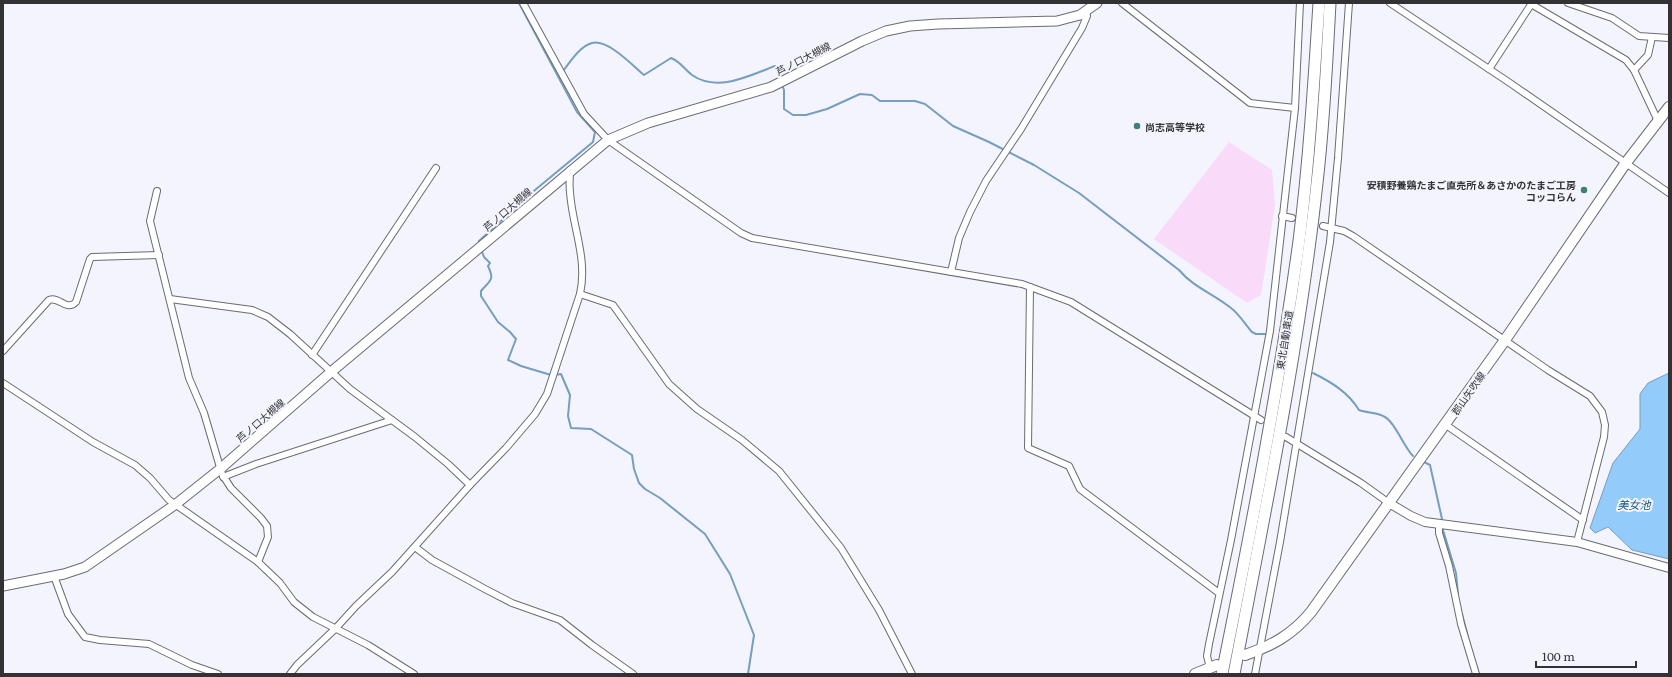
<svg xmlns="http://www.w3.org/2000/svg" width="1672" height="677" font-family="Literata,'Noto Sans JP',serif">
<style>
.green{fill:#f9daf9}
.water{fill:#93ccfa;stroke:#769ebf}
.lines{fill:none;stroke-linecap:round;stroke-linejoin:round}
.stream{stroke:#769ebf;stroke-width:2}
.minor-casing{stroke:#6b6b73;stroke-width:8}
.tertiary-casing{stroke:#6b6b73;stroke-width:10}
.secondary-casing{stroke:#6b6b73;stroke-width:11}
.primary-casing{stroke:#6b6b73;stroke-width:12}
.motorway-casing{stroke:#6b6b73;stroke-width:13}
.minor{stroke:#fff;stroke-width:6}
.tertiary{stroke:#fff;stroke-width:8}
.secondary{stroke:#fff;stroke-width:9}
.primary{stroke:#fff;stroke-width:10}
.motorway{stroke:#fff;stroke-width:11}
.poi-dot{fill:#3e8277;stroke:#f4f4fe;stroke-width:1.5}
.labels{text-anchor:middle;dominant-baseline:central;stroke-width:4;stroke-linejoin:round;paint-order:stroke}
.street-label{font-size:10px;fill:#323235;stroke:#f4f4fe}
.poi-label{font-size:10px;font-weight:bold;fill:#323235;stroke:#f4f4fe;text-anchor:start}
.water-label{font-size:11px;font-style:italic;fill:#0e517b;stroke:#f4f4fe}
</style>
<rect width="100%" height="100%" fill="#f4f4fe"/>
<polygon class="green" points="1229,142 1272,170 1275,205 1261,295 1247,303 1154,239"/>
<polygon class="water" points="1669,373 1669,559 1632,550 1608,527 1595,533 1590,528 1613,463 1640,429 1640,394 1648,383"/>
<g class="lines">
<g class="stream">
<path d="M563 71C570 62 580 46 592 43 608 39 632 65 644 75L671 58C681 62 684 69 692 75 718 93 750 75 775 66L780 79"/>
<path d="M782 85 784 90V109L793 115H806L827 109 860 94 872 95 880 101H915L925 104 953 126 989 142 1034 165 1079 193 1179 270C1193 287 1214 294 1231 308 1239 314 1245 324 1252 332L1256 334H1266"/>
<polyline points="479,243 479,241 535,190 593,142 595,132 577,112 519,3"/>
<path d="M481 249 484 257 490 263 488 266C495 281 490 280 481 291V296L498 322 510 332 516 339 508 360 521 366 551 375"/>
<path d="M1313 373C1331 382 1348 392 1359 410 1367 413 1376 412 1383 416 1395 421 1403 446 1413 456"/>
<polyline points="555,375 561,374 570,395 568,416 571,428 591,429 632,455 634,469 639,483 645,489 660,498 705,534 730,574 754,635 748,674"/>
<polyline points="1424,462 1430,465 1442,519"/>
<polyline points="1443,530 1456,573 1458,594"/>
<polyline points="1462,614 1468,637"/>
</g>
<g class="minor-casing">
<g id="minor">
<polyline points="523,3 584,114 608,140 741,233 752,238 1022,284 1071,302 1261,420"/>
<polyline points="1122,3 1250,103 1295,108"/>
<polyline points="1390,3 1510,83 1669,193"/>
<polyline points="1568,3 1612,18 1639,36 1669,38"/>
<polyline points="1531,4 1626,60 1634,70 1658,121"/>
<polyline points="1489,69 1532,3"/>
<polyline points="1634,70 1648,55 1652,37"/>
<polyline points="157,191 150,221 189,378 204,413 222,474 231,488 261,518 267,526 268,537 258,562"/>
<polyline points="1282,216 1292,218"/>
<polyline points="1323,226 1344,231 1353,236 1548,370 1590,396 1602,412 1605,425 1604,437 1577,542"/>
<polyline points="951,272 959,238 970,212 986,181 1021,129 1082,28 1087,16 1086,11"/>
<polyline points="1030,287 1028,448 1069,466 1080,489 1219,593"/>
<polyline points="580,294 613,305 669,384 697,409 742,440 779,471 841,548 879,610 912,674"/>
<polyline points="170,299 252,310 268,317 290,334 350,389 415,437 448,464 470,485"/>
<path d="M3 351 49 300C60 296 66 312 76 302L90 259 92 257 159 255"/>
<polyline points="312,355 436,168"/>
<polyline points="3,383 93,442 135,465 150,478 169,500 258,562 280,583 294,602 313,617 368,645 414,674"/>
<polyline points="1446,425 1583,520"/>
<polyline points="1286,437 1361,483 1389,503"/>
<polyline points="223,477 256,464 392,420"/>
<polyline points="1439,524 1439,533 1449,566 1461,624 1476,674"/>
<polyline points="415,547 432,560 485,589 512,603 560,620 592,645 633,674"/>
<polyline points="54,576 68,614 85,637 100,640 149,644 192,665 218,674"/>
<polyline points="1210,668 1207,656 1209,644 1231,540 1270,331 1295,108 1300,3"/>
<path d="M290 674 297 665 336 628 356 606 392 572 470 485 506 448 535 414 547 394 580 294C588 258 572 226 570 192 569 184 570 177 570 170"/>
<polyline points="1255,674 1280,542 1330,242 1338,158 1349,3"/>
</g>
</g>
<g class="tertiary-casing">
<polyline id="tertiary" points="1389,503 1411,516 1425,522 1577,542 1669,568"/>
</g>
<g class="secondary-casing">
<polyline id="secondary" points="3,586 64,574 85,567 176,504 220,469 331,372 608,140 648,123 771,87 862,41 886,31 910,26 938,24 1057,21 1080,15 1097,3"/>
</g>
<g class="primary-casing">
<g id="primary">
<path d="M1245 655C1272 646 1293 634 1311 612L1505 340 1625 164 1669 107"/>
<polyline points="1195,674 1217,665"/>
</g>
</g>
<g class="motorway-casing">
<g id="motorway">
<path d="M1222 674C1251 530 1279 386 1299 241 1309 162 1314 82 1319 3"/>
<path d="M1234 674C1265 511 1299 348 1317 183 1324 123 1327 63 1330 3"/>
</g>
</g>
<use href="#minor" class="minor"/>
<use href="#tertiary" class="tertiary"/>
<use href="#secondary" class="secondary"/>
<use href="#primary" class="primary"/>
<use href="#motorway" class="motorway"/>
</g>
<g class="poi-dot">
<circle cx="1137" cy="126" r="4"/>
<circle cx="1584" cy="190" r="4"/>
</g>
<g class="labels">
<g class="street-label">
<text transform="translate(803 58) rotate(-27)">芦ノ口大槻線</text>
<text transform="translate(507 209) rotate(-41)">芦ノ口大槻線</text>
<text transform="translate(1284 340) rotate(-81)">東北自動車道</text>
<text transform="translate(1468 393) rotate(-55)">郡山矢吹線</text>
<text transform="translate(260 420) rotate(-41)">芦ノ口大槻線</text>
</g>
<g class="poi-label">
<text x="1145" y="126">尚志高等学校</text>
<text x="1576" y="184" text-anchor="end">安積野養鶏たまご直売所＆あさかのたまご工房<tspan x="1576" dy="12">コッコらん</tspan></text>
</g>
<g class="water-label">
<text x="1634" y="504">美女池</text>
</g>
</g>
<rect width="1672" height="677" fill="none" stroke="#323235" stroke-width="8"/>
<path d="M1536 661v6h100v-6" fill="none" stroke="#323235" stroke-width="2"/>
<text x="1542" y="661" font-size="12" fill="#323235" stroke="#f4f4fe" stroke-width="3" paint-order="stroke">100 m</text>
</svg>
